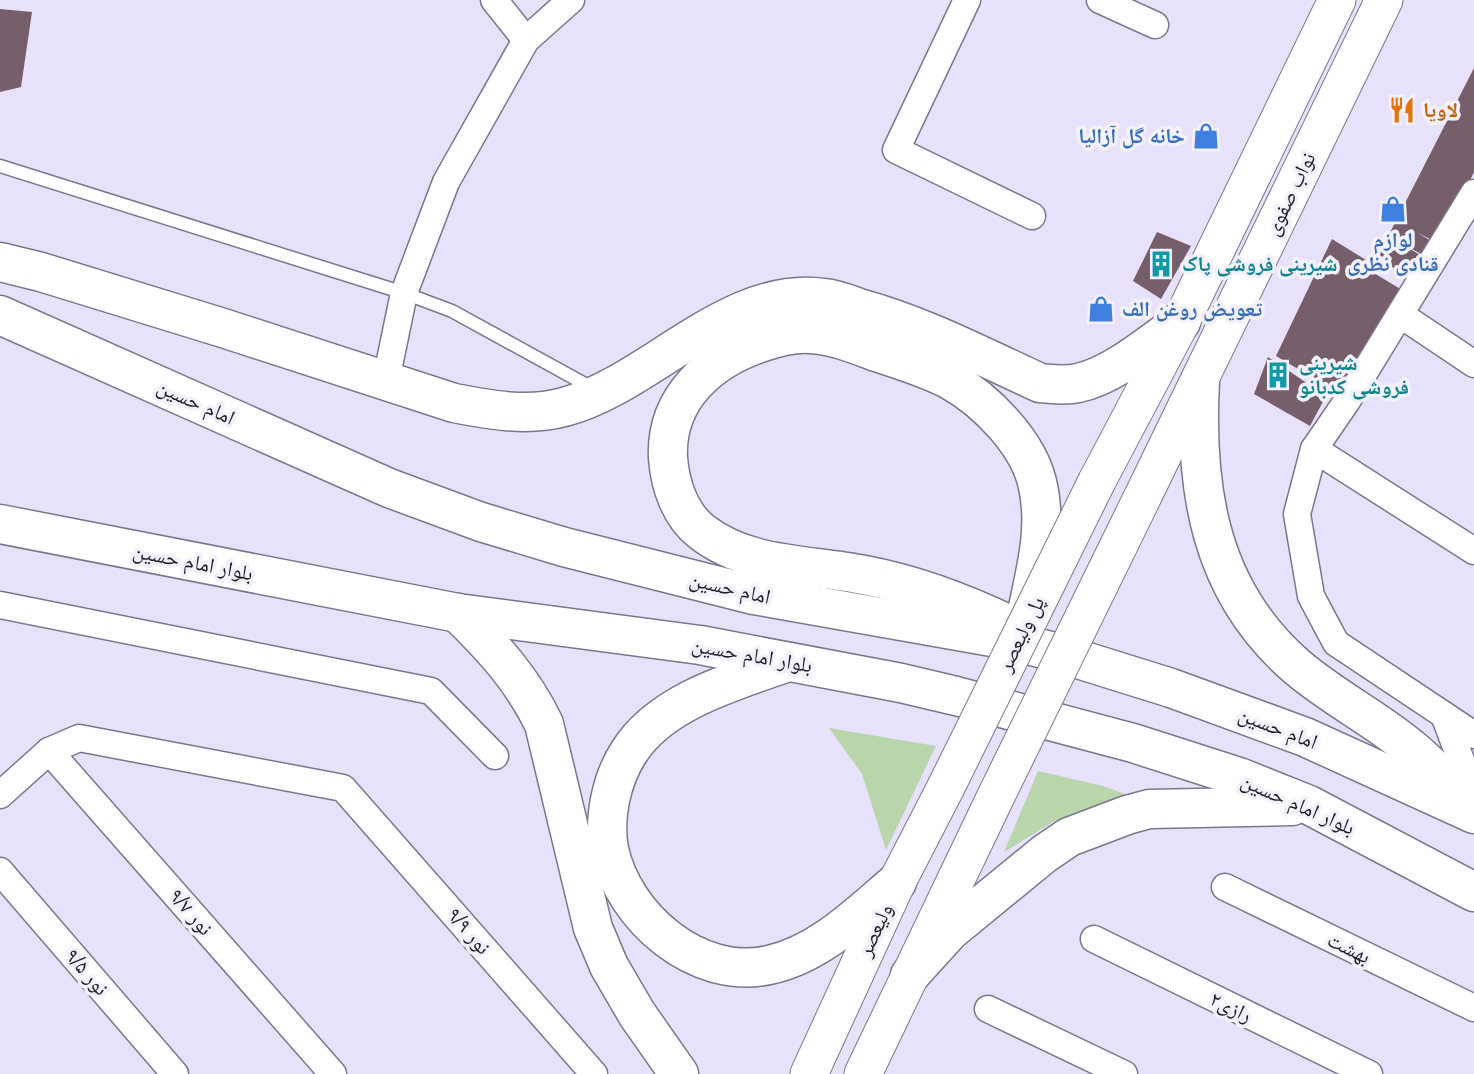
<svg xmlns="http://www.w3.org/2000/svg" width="1474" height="1074" font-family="'Nunito Sans','Noto Naskh Arabic',sans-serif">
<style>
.green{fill:#b8d5ac}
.building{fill:#765e6b}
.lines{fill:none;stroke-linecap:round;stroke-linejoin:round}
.service-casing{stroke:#7c768d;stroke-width:15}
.minor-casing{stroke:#7c768d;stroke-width:29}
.secondary-casing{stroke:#7c768d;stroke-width:39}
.primary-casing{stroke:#7c768d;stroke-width:41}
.service{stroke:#fff;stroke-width:12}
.minor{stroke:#fff;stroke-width:26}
.secondary{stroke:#fff;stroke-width:37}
.primary{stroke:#fff;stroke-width:38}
.secondary-bridge-casing{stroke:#7c768d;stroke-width:39;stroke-linecap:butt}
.secondary-bridge{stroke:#fff;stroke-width:37}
.labels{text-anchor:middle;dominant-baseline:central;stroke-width:7;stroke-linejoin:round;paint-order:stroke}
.food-label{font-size:21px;font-weight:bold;fill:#c56008;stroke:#f4f1fc;text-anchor:start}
.shop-label{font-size:21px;font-weight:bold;fill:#366cbe;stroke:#f4f1fc;text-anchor:end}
.street-label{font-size:21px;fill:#201e27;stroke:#f4f1fc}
.culture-label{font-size:21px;font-weight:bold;fill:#0d838f;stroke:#f4f1fc;text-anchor:start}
</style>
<rect width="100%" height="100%" fill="#e8e1fb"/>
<g class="green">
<polygon points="829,728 936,746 886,850 862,774"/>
<polygon points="1038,771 1103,786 1131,796 1053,822 1004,852"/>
</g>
<g class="building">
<polygon points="0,9 32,12 21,87 0,92"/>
<polygon points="1474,68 1474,172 1440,244 1418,233 1436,244 1429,258 1402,244 1425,258 1413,280 1377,258"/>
<polygon points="1157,232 1191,246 1161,299 1133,281"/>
<polygon points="1332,239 1366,260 1364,267 1402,290 1384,322 1380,320 1339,393 1276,356"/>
<polygon points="1268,357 1326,396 1310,426 1254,394"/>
</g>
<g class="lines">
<g class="service-casing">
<polyline id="service" points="0,166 404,293 452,311 594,389"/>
</g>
<g class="minor-casing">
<g id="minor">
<polyline points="494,0 526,40"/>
<polyline points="967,0 896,150 1032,216"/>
<polyline points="1100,0 1155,25"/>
<polyline points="1474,193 1347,401 1314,449 1297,514 1311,596 1336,643 1474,735"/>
<polyline points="1401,315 1474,364"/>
<polyline points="386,380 404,293 446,182 526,40 571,0"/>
<polyline points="1314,449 1474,551"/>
<polyline points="0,605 431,691 495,756"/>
<polyline points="1444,715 1474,795"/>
<polyline points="49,751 333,1074"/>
<polyline points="0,795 49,751 79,738 343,788 594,1074"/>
<polyline points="0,871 175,1074"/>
<polyline points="1225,887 1474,1008"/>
<polyline points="1094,939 1369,1074"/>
<polyline points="988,1009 1124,1074"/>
</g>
</g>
<g class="secondary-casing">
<g id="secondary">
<polyline points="1097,481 1181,322 1337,0"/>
<polyline points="1141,500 1384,0"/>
<polyline points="809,1074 897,882 946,787"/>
<polyline points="863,1074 996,796"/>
</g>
</g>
<g class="primary-casing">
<g id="primary">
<path d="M0 262 41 272 223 328 454 403C490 410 528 417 564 407 649 385 730 284 824 298 836 299 848 304 859 308 922 325 981 356 1040 383 1053 384 1065 386 1078 383 1113 376 1152 342 1181 322"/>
<polyline points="0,315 389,488 481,522 564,547 754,595 1009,640 1062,654 1171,688 1305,737 1474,814"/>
<path d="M1200 381C1194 490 1210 591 1296 666 1333 698 1377 719 1413 750 1431 765 1446 782 1463 798"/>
<polyline points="0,524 458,613 700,645 901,683 956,696 1133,743 1239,777 1309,805 1474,892"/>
<path d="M458 613C493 647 523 680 544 724L593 928 609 966 637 1014 679 1074"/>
<path d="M1018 629C969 605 918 585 864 575 810 564 749 568 702 532 680 515 670 485 668 458 665 398 710 359 763 342 778 337 795 333 810 334 833 335 855 344 876 352 901 360 927 368 950 380 986 400 1027 442 1037 482 1048 526 1036 569 1027 612"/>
<path d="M788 662C735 681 661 701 629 752 612 778 603 817 609 849 623 917 697 981 769 965 820 954 859 914 897 882"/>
<polyline points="910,975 950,931 1044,854 1069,837 1127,815 1149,809 1292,806"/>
</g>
</g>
<use href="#service" class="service"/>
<use href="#minor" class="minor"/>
<use href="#secondary" class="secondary"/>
<use href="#primary" class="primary"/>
<g class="secondary-bridge-casing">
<g id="secondary-bridge">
<polyline points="946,787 1097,481"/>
<polyline points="996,796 1141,500"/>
</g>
</g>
<use href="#secondary-bridge" class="secondary-bridge"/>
</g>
<defs>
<g id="restaurant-bare" transform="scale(2.1)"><path d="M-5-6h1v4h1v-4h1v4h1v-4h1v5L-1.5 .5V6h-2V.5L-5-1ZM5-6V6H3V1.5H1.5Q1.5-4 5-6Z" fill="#e8710a" stroke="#f4f1fc" stroke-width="2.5" paint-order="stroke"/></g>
<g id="shop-bare" transform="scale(2.1)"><path d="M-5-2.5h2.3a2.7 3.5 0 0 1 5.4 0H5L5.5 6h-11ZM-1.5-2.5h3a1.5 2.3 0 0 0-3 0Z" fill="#3f7fe0" stroke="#f4f1fc" stroke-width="2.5" paint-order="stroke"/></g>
<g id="building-bare" transform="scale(2.1)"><path d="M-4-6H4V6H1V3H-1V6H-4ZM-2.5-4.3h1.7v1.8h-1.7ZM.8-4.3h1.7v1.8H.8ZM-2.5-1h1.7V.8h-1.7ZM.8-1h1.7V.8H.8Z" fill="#0f9aa8" stroke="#f4f1fc" stroke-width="2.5" paint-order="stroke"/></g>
</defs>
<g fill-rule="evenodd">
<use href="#restaurant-bare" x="1402" y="110"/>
<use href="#shop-bare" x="1206" y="136"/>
<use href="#shop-bare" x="1393" y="209"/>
<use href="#building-bare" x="1161" y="264"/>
<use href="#shop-bare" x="1101" y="309"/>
<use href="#building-bare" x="1278" y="375"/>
</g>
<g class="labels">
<g class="food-label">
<text x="1423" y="110">لاویا</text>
</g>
<g class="shop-label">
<text x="1185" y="136">خانه گل آزالیا</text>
<text x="1393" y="240" text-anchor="middle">لوازم<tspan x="1393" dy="24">قنادی نظری</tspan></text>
<text x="1122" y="309" text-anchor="start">تعویض روغن الف</text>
</g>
<g class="street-label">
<text transform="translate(1290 194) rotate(-64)">نواب صفوی</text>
<text transform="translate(196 402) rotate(24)">امام حسین</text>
<text transform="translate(193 562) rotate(11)">بلوار امام حسین</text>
<text transform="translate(730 588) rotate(13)">امام حسین</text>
<text transform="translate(1021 634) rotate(-64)">پل ولیعصر</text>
<text transform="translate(752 655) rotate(10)">بلوار امام حسین</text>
<text transform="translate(1278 728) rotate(21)">امام حسین</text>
<text transform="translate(1298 804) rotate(24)">بلوار امام حسین</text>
<text transform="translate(191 912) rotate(49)">نور ۹/۷</text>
<text transform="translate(875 930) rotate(-65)">ولیعصر</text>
<text transform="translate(469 931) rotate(49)">نور ۹/۹</text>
<text transform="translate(1349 948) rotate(26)">بهشت</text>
<text transform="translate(87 972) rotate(49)">نور ۹/۵</text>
<text transform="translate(1231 1007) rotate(26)">رازی۲</text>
</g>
<g class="culture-label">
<text x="1182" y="264">شیرینی فروشی پاک</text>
<text x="1299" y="363">شیرینی<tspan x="1299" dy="24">فروشی کدبانو</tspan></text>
</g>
</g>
</svg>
